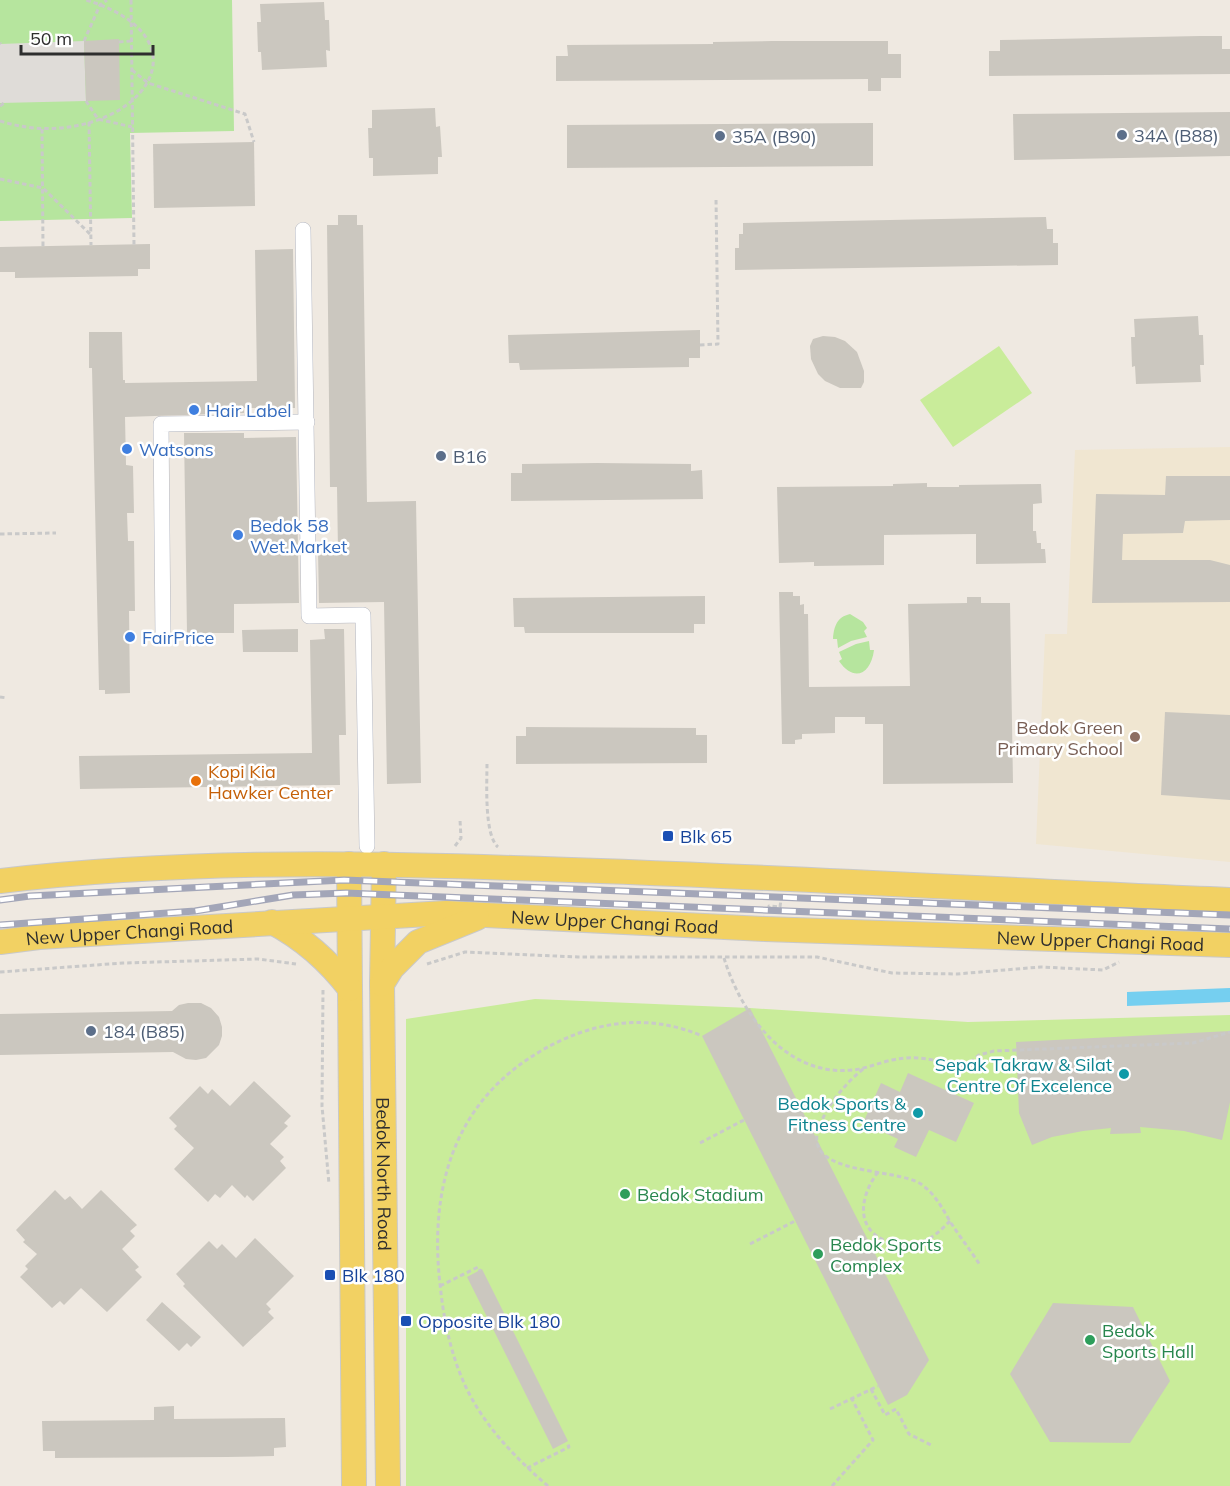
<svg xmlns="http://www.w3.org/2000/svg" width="1230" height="1486" font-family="Mulish,sans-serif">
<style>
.education{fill:#f0e6d1}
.green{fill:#b6e59e}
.pitch{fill:#c9ec9a}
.plaza{fill:#dfdcd8}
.water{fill:#75cff0}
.building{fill:#cbc7bf}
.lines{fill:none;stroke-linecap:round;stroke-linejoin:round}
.street-casing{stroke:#b4b7c1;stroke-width:16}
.primary-casing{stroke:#c9c9c9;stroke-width:26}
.path{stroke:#c9c9c9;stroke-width:3;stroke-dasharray:4.5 3;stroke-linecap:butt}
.street{stroke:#fff;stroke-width:15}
.primary{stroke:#f2d163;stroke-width:24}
.rail-casing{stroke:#a3a6b8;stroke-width:7}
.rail{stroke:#fff;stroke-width:4.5;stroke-dasharray:14;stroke-linecap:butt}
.service-dot{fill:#5c6f8a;stroke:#fff;stroke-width:2}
.shop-dot{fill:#3f7fe0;stroke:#fff;stroke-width:2}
.education-dot{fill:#8d6e63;stroke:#fff;stroke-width:2}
.food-dot{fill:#e8710a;stroke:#fff;stroke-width:2}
.transit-dot{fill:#1a4fb4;stroke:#fff;stroke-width:2}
.culture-dot{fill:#0f9aa8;stroke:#fff;stroke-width:2}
.leisure-dot{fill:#2e9e5b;stroke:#fff;stroke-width:2}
.labels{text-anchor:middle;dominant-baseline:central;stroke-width:5;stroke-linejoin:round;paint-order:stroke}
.service-label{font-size:18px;fill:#4e5e75;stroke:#fff;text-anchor:start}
.shop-label{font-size:18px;fill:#366cbe;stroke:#fff;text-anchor:start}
.education-label{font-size:18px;fill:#785e54;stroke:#fff;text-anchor:end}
.food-label{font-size:18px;fill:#c56008;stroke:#fff;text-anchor:start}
.transit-label{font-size:18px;fill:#164399;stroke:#fff;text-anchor:start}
.street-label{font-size:18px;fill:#2e2e2e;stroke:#fff}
.culture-label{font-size:18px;fill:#0d838f;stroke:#fff;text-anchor:end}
.leisure-label{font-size:18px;fill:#27864d;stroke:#fff;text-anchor:start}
</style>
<rect width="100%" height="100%" fill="#efe9e1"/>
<polygon class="education" points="1230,447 1230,862 1036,844 1045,634 1067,634 1075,450"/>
<g class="green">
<polygon points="0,0 232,0 234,131 130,133 132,218 0,221"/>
<path d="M850 614 863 622 867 628 864 631 867 637 851 641 838 648 837 639H833C834 626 837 617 850 614Z"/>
<path d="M869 641 870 650H874C871 674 854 683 839 661L842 659 839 652 856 644Z"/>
</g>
<g class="pitch">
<polygon points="999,346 1032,393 953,447 920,400"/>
<polygon points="535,999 750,1008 968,1022 1230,1015 1230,1486 406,1486 406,1019"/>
</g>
<polygon class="plaza" points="84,41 86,101 0,103 0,44"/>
<polygon class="water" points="1230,988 1230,1002 1127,1006 1127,992"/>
<g class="building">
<polygon points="324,2 325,20 329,20 330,51 326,50 327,67 262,70 261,52 258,52 257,22 261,22 260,4"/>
<polygon points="1200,36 1222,36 1222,49 1230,49 1230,74 989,76 989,51 1000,51 1000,40"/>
<polygon points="119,39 120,100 86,101 84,41"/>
<polygon points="772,41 888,41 888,54 901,54 901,78 881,78 881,91 868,91 868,79 556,81 556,56 568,56 567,45 713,44 713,42"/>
<polygon points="435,108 436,127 440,126 442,157 438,157 438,174 373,176 373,158 369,158 368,128 372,128 372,110"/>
<polygon points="1230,112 1230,156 1014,160 1013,114"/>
<polygon points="873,123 873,166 567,168 567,125"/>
<polygon points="254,142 255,206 154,208 153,144"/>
<polygon points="338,215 357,215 357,225 363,225 367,502 416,501 421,783 387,784 384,602 319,603 318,551 338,551 337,487 330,487 327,225 338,225"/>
<polygon points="1046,217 1047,229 1053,229 1053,243 1058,243 1058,265 735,270 735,248 739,248 739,234 743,234 743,223"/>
<polygon points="150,244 150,269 138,269 138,276 15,278 15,272 0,272 0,247"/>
<polygon points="293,249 295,408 244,408 244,413 125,417 126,465 133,466 134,513 127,513 128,541 134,541 135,611 129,611 130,693 105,694 105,690 99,690 92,368 89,368 89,332 122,332 123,380 125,380 125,383 257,381 255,250"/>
<polygon points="1198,316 1199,335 1203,335 1204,365 1200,365 1201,382 1136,384 1135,366 1132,367 1131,337 1135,337 1134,319"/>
<polygon points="700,330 700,358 689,358 689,367 520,370 519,363 509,363 508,335"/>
<polygon points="823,336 835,337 845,341 857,352 864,371 864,382 861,388 840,388 825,381 818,374 811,359 810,346 813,339"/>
<polygon points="184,433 244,433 244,438 296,437 299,603 234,604 234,633 187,633"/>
<polygon points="597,463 691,464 691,471 702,470 703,499 511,501 511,473 522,473 522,464"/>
<polygon points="1166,476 1230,476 1230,520 1185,521 1183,533 1123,534 1122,560 1210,560 1230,565 1230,602 1092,603 1096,494 1165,495"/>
<polygon points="927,483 927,487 959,487 959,485 1041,484 1042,503 1033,504 1033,531 1036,531 1037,543 1041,543 1041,549 1045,549 1046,563 976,564 976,534 884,535 884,565 814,566 814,562 779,563 777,487 893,486 893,484"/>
<polygon points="779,592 793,592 793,596 800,596 800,605 804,604 804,614 808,614 809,687 910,686 908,604 967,603 967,597 981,597 981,603 1010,603 1013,783 883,784 883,724 865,724 865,717 835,717 835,733 802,734 802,739 795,740 795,744 782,744"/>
<polygon points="705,596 705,624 694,624 694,633 525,633 524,627 514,627 513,598"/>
<polygon points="298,629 298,652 243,652 242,630"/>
<polygon points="324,629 344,629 346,735 339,735 340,785 80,789 79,756 312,753 310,640 325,639"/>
<polygon points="1165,712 1230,715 1230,800 1161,795"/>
<polygon points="526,727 696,728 696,735 707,735 707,763 516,764 516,736 526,736"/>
<polygon points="188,1003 201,1003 211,1008 219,1017 222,1027 222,1036 219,1045 206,1058 196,1060 186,1059 173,1052 0,1055 0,1014 172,1011 179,1005"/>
<polygon points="750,1008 929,1360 907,1395 888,1405 702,1036"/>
<polygon points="1230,1031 1230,1102 1222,1140 1184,1131 1140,1127 1141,1133 1110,1134 1111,1128 1083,1131 1052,1137 1032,1145 1019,1113 1016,1042"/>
<polygon points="908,1073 974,1103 956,1142 929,1130 916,1157 894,1147 898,1139 863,1123 881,1083 900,1092"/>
<polygon points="254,1081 291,1116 284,1123 288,1126 270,1144 284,1157 280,1161 286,1168 253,1201 247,1195 245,1198 232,1185 220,1198 215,1194 208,1202 174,1169 194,1148 174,1129 177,1126 169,1118 200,1086 208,1094 212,1089 230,1106"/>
<polygon points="55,1190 65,1200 70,1196 82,1209 101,1190 137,1225 130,1231 135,1236 122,1249 139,1267 135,1270 142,1277 107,1312 81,1288 64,1305 60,1301 52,1308 20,1277 28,1269 25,1266 37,1254 23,1242 25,1240 16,1230"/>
<polygon points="255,1238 294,1276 266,1304 271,1309 268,1312 274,1318 243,1347 183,1286 185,1284 176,1274 209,1241 217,1249 222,1244 236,1258"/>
<polygon points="482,1269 568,1441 553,1449 467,1277"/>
<polygon points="162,1302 201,1337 191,1347 187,1343 179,1351 146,1320"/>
<polygon points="1053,1303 1133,1307 1170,1381 1130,1443 1050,1442 1010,1374"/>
<polygon points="174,1406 174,1419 285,1418 286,1447 274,1448 274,1456 227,1457 55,1458 55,1451 43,1451 42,1421 154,1420 154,1407"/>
</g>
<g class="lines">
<g class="street-casing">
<g id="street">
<polyline points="303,230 309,616 363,615 367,846"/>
<polyline points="163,638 161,424 307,422"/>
</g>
</g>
<g class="primary-casing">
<g id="primary">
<polyline points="349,864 354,1486"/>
<path id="s1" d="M384 864 382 984 388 1486"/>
<path d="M0 881C170 861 342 862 513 868 752 875 991 890 1230 900"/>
<path d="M272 922C304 939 328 960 350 989"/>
<path id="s2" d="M0 942 39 937 446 913 765 929 1230 945"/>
<polyline points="382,984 392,968 418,942 477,918"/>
</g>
</g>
<g class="path">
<polyline points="131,0 134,245"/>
<polyline points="84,41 100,5 107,0"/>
<polyline points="119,42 131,41"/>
<polyline points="0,43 1,44"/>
<polyline points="132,70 148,83 245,114 254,142"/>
<polyline points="86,101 98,119 132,127"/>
<polyline points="0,106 4,103"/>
<path d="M0 121C19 127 40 130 60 128 154 120 200 35 86 0"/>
<polyline points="89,122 91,245"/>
<polyline points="42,129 43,247"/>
<polyline points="0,179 43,188 90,234"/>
<polyline points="700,345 718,344 716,198"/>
<polyline points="0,534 56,533"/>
<polyline points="0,697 7,698"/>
<path d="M487 764C487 783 484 835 498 847"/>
<polyline points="455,846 461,838 460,820"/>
<polyline points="769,910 769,906 780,907 781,899"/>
<path d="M724 958C741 1014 786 1077 852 1070 865 1069 878 1063 892 1060 918 1054 939 1061 964 1068L979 1055 994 1051 1193 1043 1230 1032"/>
<polyline points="427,964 465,952 578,957 817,957 892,973 957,974 1041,967 1103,970 1119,962"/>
<polyline points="0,972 123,963 258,959 296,964"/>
<polyline points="323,990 322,1106 329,1184"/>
<path d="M863 1069C845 1084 828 1104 819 1127 801 1176 894 1167 921 1184 936 1195 942 1208 951 1223 960 1237 971 1251 980 1265"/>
<polyline points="700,1143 744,1120"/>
<path d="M878 1172C860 1196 854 1229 888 1242 897 1245 905 1247 915 1244 930 1241 940 1231 950 1221"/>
<polyline points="750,1244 795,1221"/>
<polyline points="440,1286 478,1267 480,1271"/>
<polyline points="871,1389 885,1415 896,1409 909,1434 933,1446"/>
<polyline points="830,1409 878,1386"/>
<polyline points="527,1468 569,1447 567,1442"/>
<path d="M548 1486C518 1460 490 1432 471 1397 452 1362 444 1323 440 1284 428 1178 460 1087 562 1040 608 1019 656 1016 702 1036"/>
<polyline points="832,1486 873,1440 852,1399"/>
</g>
<use href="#street" class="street"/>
<use href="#primary" class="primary"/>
<g class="rail-casing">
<g id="rail">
<polyline points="0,900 30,896 344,880 1230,915"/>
<polyline points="0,925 195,911 293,895 346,893 1230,929"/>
</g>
</g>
<use href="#rail" class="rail"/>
</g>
<g class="service-dot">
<circle cx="1122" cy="135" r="6"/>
<circle cx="720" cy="136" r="6"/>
<circle cx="441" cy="456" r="6"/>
<circle cx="91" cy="1031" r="6"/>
</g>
<g class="shop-dot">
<circle cx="194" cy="410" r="6"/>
<circle cx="127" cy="449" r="6"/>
<circle cx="238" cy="535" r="6"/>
<circle cx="130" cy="637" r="6"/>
</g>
<circle class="education-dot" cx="1135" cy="737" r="6"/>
<circle class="food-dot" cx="196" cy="781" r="6"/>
<g class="transit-dot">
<rect x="662" y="830" width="12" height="12" rx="3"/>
<rect x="324" y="1269" width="12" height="12" rx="3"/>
<rect x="400" y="1315" width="12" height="12" rx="3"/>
</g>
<g class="culture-dot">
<circle cx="1124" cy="1074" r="6"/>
<circle cx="918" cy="1113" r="6"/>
</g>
<g class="leisure-dot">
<circle cx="625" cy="1194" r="6"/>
<circle cx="818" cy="1254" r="6"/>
<circle cx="1090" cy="1340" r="6"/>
</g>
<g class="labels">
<g class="service-label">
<text x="1134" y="135">34A (B88)</text>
<text x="732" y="136">35A (B90)</text>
<text x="453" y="456">B16</text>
<text x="103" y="1031">184 (B85)</text>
</g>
<g class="shop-label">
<text x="206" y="410">Hair Label</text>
<text x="139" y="449">Watsons</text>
<text x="250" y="525">Bedok 58<tspan x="250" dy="21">Wet.Market</tspan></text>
<text x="142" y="637">FairPrice</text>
</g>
<g class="education-label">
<text x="1123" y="727">Bedok Green<tspan x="1123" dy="21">Primary School</tspan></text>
</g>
<g class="food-label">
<text x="208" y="771">Kopi Kia<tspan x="208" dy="21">Hawker Center</tspan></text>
</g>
<g class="transit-label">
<text x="680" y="836">Blk 65</text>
<text x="342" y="1275">Blk 180</text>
<text x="418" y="1321">Opposite Blk 180</text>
</g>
<g class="street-label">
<text stroke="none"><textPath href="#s2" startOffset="616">New Upper Changi Road</textPath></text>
<text stroke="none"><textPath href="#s2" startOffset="130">New Upper Changi Road</textPath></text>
<text stroke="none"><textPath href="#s2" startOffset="1102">New Upper Changi Road</textPath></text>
<text stroke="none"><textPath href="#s1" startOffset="310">Bedok North Road</textPath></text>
</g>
<g class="culture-label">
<text x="1112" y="1064">Sepak Takraw &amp; Silat<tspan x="1112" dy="21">Centre Of Excelence</tspan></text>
<text x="906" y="1103">Bedok Sports &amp;<tspan x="906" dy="21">Fitness Centre</tspan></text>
</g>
<g class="leisure-label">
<text x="637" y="1194">Bedok Stadium</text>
<text x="830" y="1244">Bedok Sports<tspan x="830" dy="21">Complex</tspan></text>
<text x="1102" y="1330">Bedok<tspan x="1102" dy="21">Sports Hall</tspan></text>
</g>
</g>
<path d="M21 45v9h132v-9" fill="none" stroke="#2e2e2e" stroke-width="3"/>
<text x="30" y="45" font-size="18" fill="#2e2e2e" stroke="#ffffff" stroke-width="4.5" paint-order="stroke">50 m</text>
</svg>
